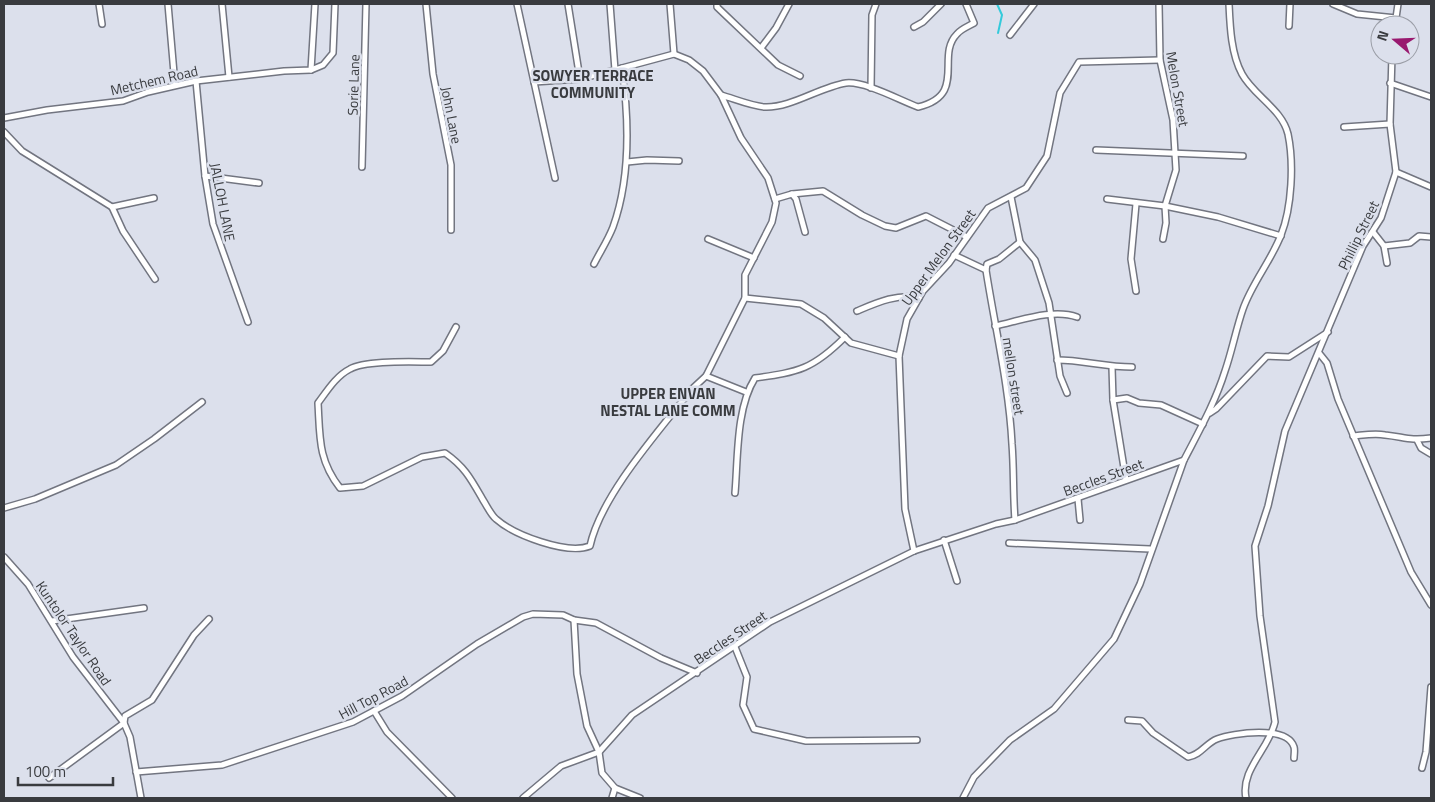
<svg xmlns="http://www.w3.org/2000/svg" width="1435" height="802" font-family="'Titillium Web',sans-serif">
<style>
.lines{fill:none;stroke-linecap:round;stroke-linejoin:round}
.stream{stroke:#33cadb;stroke-width:2}
.minor-casing{stroke:#727580;stroke-width:8}
.minor{stroke:#fff;stroke-width:5}
.labels{text-anchor:middle;dominant-baseline:central;stroke-width:5;stroke-linejoin:round;paint-order:stroke}
.street-label{font-size:14px;fill:#393b3f;stroke:#dce0ec}
.neighbourhood-label{font-size:15px;font-weight:bold;fill:#393b3f;stroke:#dce0ec}
</style>
<rect width="100%" height="100%" fill="#dce0ec"/>
<g class="lines">
<polyline class="stream" points="997,4 1002,15 998,33"/>
<g class="minor-casing">
<g id="minor">
<polyline points="99,4 102,24"/>
<polyline points="168,4 175,85"/>
<polyline points="222,4 229,77"/>
<polyline points="426,4 433,74 451,165 451,230"/>
<polyline points="517,4 555,178"/>
<polyline points="568,4 580,79"/>
<polyline points="610,4 615,70"/>
<polyline points="670,4 674,54"/>
<polyline points="717,4 717,7 778,65 800,76"/>
<polyline points="1159,4 1160,60 1173,120 1176,170 1165,206 1166,223 1163,239"/>
<polyline points="1333,4 1357,14 1396,18"/>
<polyline points="1395,25 1398,4"/>
<polyline points="1289,26 1290,4"/>
<polyline points="914,27 923,22 941,4"/>
<polyline points="1010,35 1034,4"/>
<polyline points="761,48 776,28 789,4"/>
<polyline points="311,70 315,4"/>
<polyline points="196,81 205,176 213,224 248,322"/>
<path d="M534 82 580 79 622 68C629 119 631 177 613 227 608 240 600 252 594 264"/>
<polyline points="1390,83 1431,97"/>
<polyline points="871,88 872,15 876,4"/>
<path d="M721 95C735 99 751 106 765 107 791 108 820 87 846 83 865 81 899 100 918 107 968 95 935 56 957 34 961 29 969 26 974 23L966 4"/>
<polyline points="4,118 47,110 123,101 148,92 196,81 284,71 311,70 323,65 333,53 335,4"/>
<polyline points="1344,127 1390,124"/>
<polyline points="4,132 22,151 112,207"/>
<polyline points="1096,150 1243,156"/>
<polyline points="627,162 647,160 679,161"/>
<polyline points="362,167 366,4"/>
<polyline points="1396,172 1431,187"/>
<polyline points="205,176 259,183"/>
<polyline points="792,194 823,191 862,215 885,226 896,228 926,216 967,237"/>
<polyline points="1011,197 1020,242 1035,260 1049,303 1060,376 1067,393"/>
<polyline points="154,198 112,207 123,231 155,279"/>
<polyline points="775,199 792,194 796,199 805,232"/>
<polyline points="1107,199 1165,206 1218,217 1281,236"/>
<polyline points="1373,232 1384,246 1387,263"/>
<polyline points="708,239 754,258"/>
<polyline points="1384,246 1410,243 1419,236 1431,237"/>
<path d="M954 255 986 270C995 328 1009 385 1012 444 1014 469 1013 495 1015 520"/>
<polyline points="986,270 987,264 999,259 1020,242"/>
<polyline points="1136,291 1131,259 1136,204"/>
<polyline points="745,298 801,304 824,318 851,343 899,356"/>
<path d="M857 311C876 303 898 293 919 298"/>
<path d="M995 326C1019 321 1053 308 1077 317"/>
<path d="M456 327 443 351 431 362C412 362 365 360 350 369 336 376 327 391 318 403 320 437 318 460 340 488L363 486 422 457 445 453C465 467 471 479 483 500 487 506 491 515 496 519 514 535 567 555 590 546 601 495 660 430 692 389L706 376 745 298V275L772 222 776 203 768 178 741 138 721 95 703 71 689 60 674 54 622 68"/>
<polyline points="1319,353 1327,363 1338,399 1411,572 1431,605"/>
<path d="M1057 360C1082 360 1106 367 1132 367"/>
<polyline points="1112,367 1113,400 1126,480"/>
<polyline points="706,376 746,392"/>
<polyline points="1113,400 1127,398 1139,403 1161,405 1203,424"/>
<polyline points="1210,413 1216,409 1267,356 1289,357 1328,332"/>
<path d="M1353 436C1364 435 1375 433 1385 435 1405 437 1409 441 1431 438"/>
<polyline points="1417,440 1421,448 1431,454"/>
<path d="M735 493C738 458 736 408 755 378 799 372 813 369 845 337"/>
<polyline points="1078,499 1080,520"/>
<polyline points="4,508 35,499 116,465 154,439 202,402"/>
<polyline points="944,540 957,581"/>
<polyline points="1009,543 1150,549"/>
<polyline points="914,551 905,509 899,356 907,319 923,291 949,263 988,208 1026,188 1047,156 1060,93 1079,62 1160,60"/>
<polyline points="4,557 28,584 73,657 124,723 130,737 141,798"/>
<polyline points="574,620 577,674 587,726 599,752 602,773 615,788 640,798"/>
<polyline points="52,621 144,608"/>
<polyline points="735,647 747,677 743,705 754,729 806,741 917,740"/>
<polyline points="374,711 387,732 452,798"/>
<path d="M1128 720 1142 721 1153 733 1188 757C1201 755 1206 743 1217 739 1233 733 1287 725 1294 747 1295 750 1294 755 1294 758"/>
<polyline points="1422,768 1426,752 1431,687"/>
<polyline points="136,772 222,765 353,722 402,696 477,644 523,617 533,614 563,615 574,620 596,623 661,658 697,673"/>
<polyline points="49,778 124,723 125,716 152,700 194,635 209,619"/>
<path d="M523 798 561 766 599 752 632 715 770 622 914 551 996 524 1015 520 1184 460C1199 431 1215 403 1225 371 1232 351 1236 329 1243 309 1252 283 1271 261 1281 235 1292 207 1294 163 1288 134 1282 109 1254 96 1242 74 1231 54 1230 26 1229 4"/>
<polyline points="612,798 615,788"/>
<polyline points="963,798 974,777 1010,740 1054,709 1114,639 1140,584 1184,460"/>
<path d="M1246 798C1240 770 1269 749 1275 722L1260 616 1255 546 1268 506 1285 431 1363 246 1381 218 1396 172 1390 124 1392 55"/>
</g>
</g>
<use href="#minor" class="minor"/>
</g>
<g class="labels">
<g class="street-label">
<text transform="translate(154 80) rotate(-13)">Metchem Road</text>
<text transform="translate(353 85) rotate(-88)">Sorie Lane</text>
<text transform="translate(1178 89) rotate(80)">Melon Street</text>
<text transform="translate(452 115) rotate(79)">John Lane</text>
<text transform="translate(223 202) rotate(79)">JALLOH LANE</text>
<text transform="translate(1358 235) rotate(-64)">Phillip Street</text>
<text transform="translate(938 257) rotate(-54)">Upper Melon Street</text>
<text transform="translate(1014 376) rotate(81)">mellon street</text>
<text transform="translate(1103 477) rotate(-20)">Beccles Street</text>
<text transform="translate(74 633) rotate(56)">Kuntolor Taylor Road</text>
<text transform="translate(730 637) rotate(-34)">Beccles Street</text>
<text transform="translate(373 697) rotate(-28)">Hill Top Road</text>
</g>
<g class="neighbourhood-label">
<text x="593" y="75">SOWYER TERRACE<tspan x="593" dy="17">COMMUNITY</tspan></text>
<text x="668" y="393">UPPER ENVAN<tspan x="668" dy="17">NESTAL LANE COMM</tspan></text>
</g>
</g>
<rect width="1435" height="802" fill="none" stroke="#393b3f" stroke-width="10"/>
<g transform="translate(1395 40) rotate(289)"><circle r="24" fill="#dce0ec" stroke="#9b9ea7"/>
<path d="M0-4L9 19L0 12L-9 19Z" fill="#99196f"/>
<text y="-8" font-size="14" font-weight="bold" text-anchor="middle" fill="#393b3f">N</text>
</g>
<path d="M18 777v8h95v-8" fill="none" stroke="#393b3f" stroke-width="2.5"/>
<text x="25" y="777" font-size="15" fill="#393b3f" stroke="#dce0ec" stroke-width="4" paint-order="stroke">100 m</text>
</svg>
